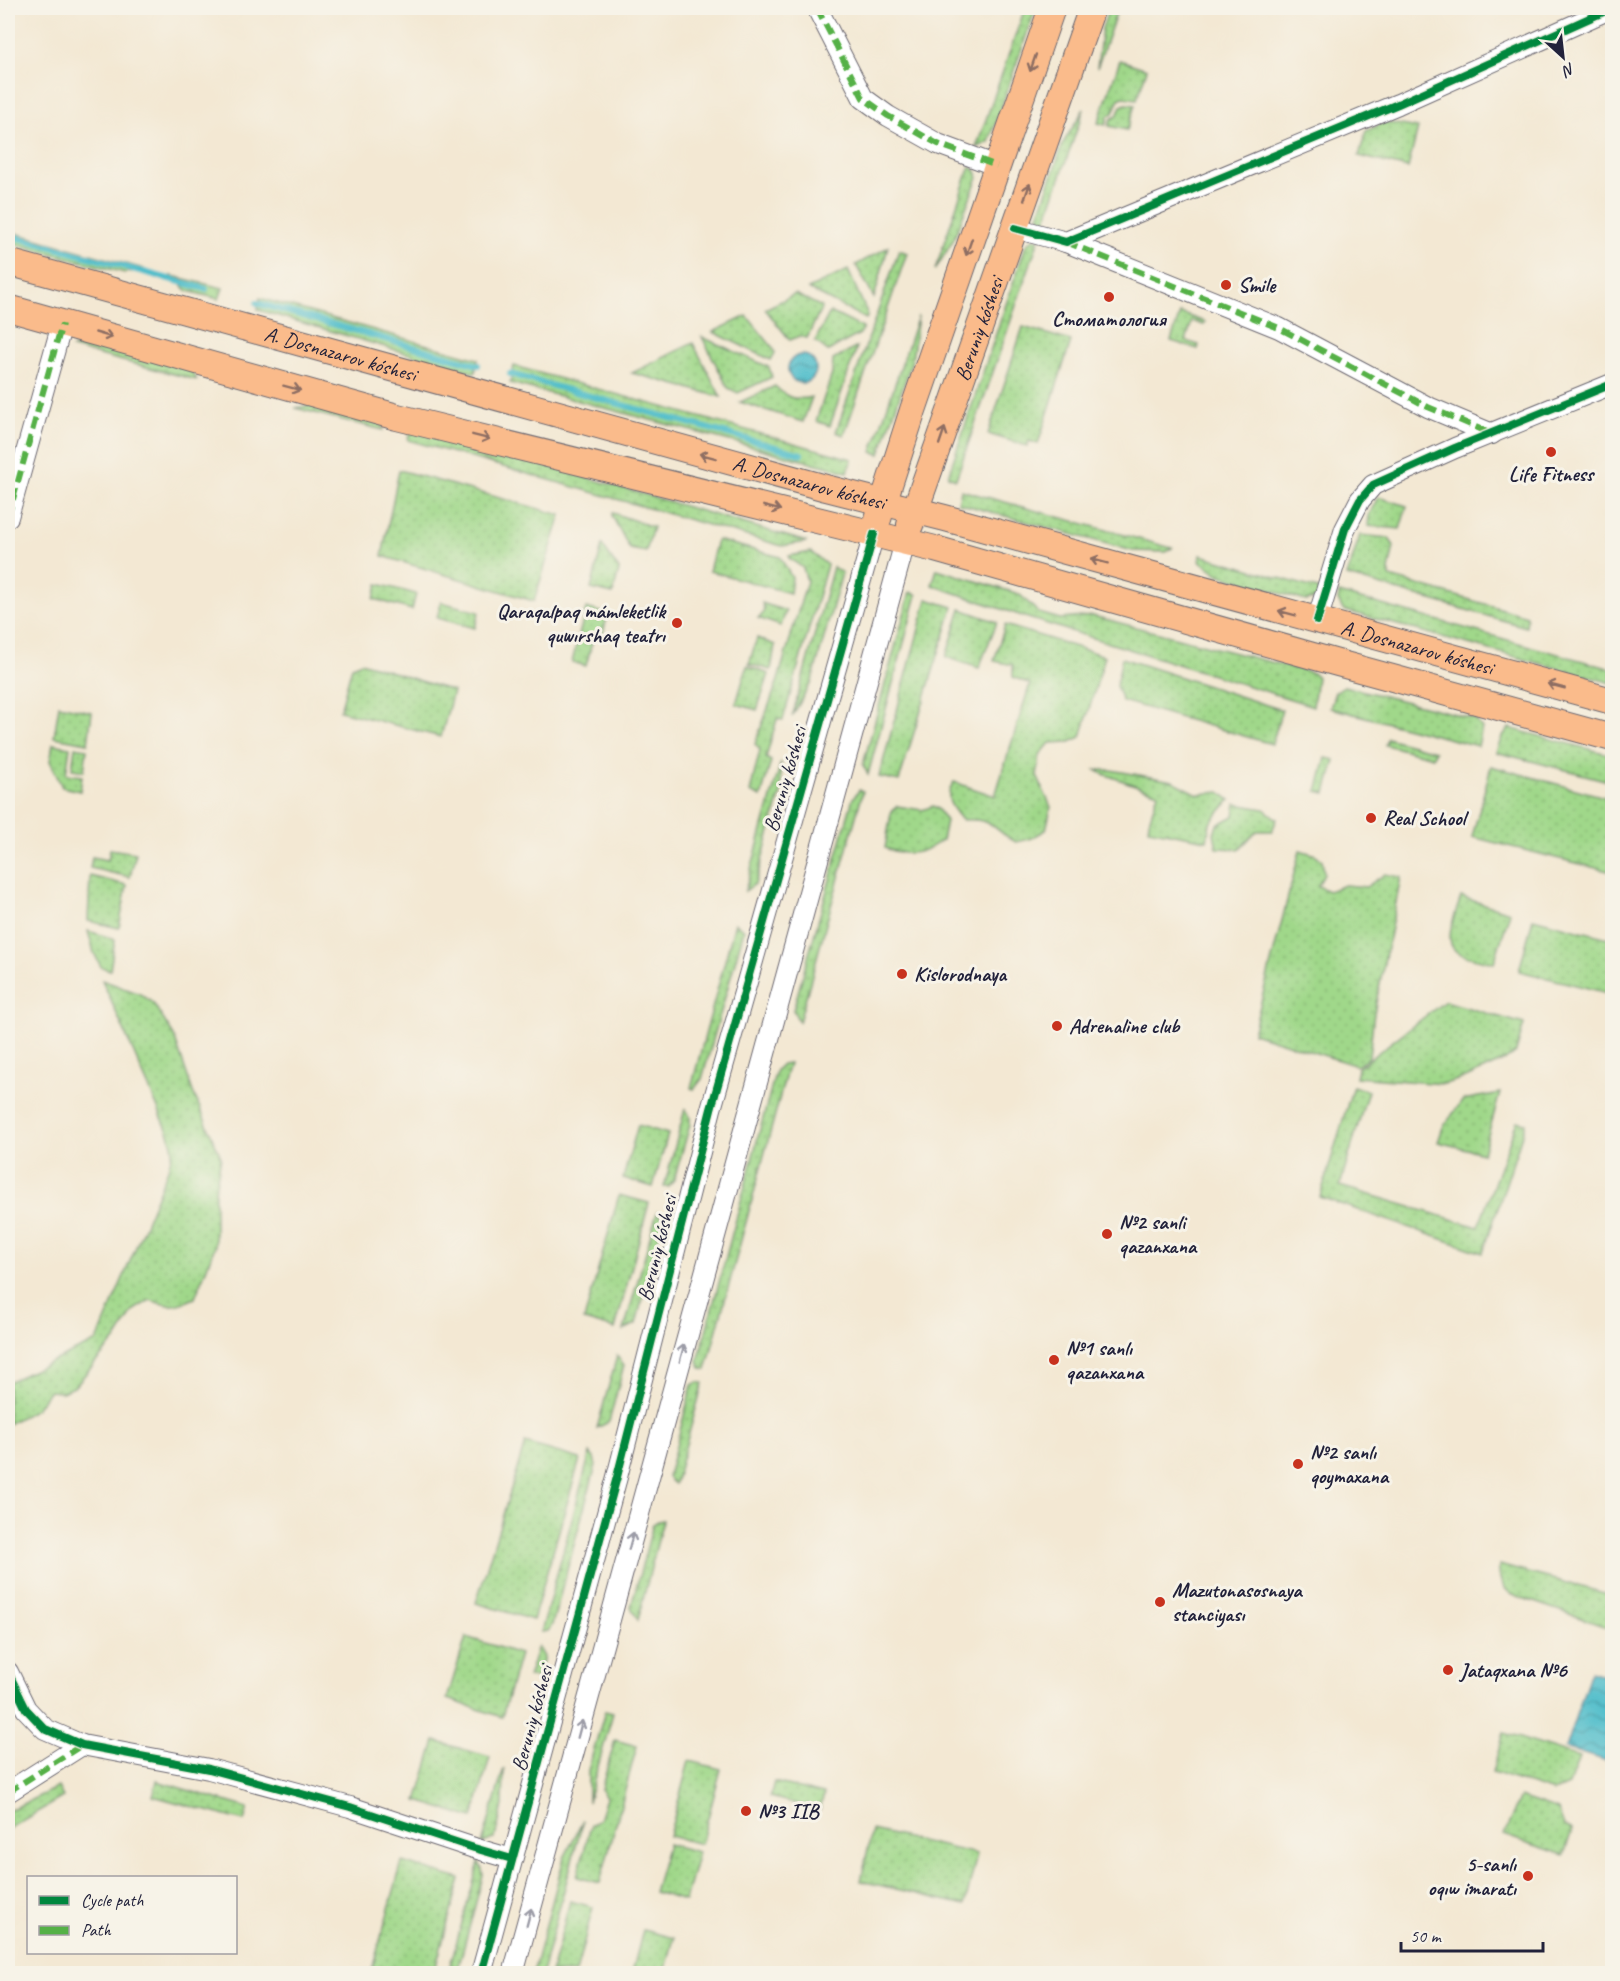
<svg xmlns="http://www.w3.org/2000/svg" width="1620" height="1981" font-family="Caveat,sans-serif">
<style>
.grass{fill:url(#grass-dots);stroke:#617d62;stroke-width:1.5}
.water{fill:url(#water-waves);stroke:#3a7083;stroke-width:1.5}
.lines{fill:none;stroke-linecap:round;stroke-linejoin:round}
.stream{stroke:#51becb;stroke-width:6}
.minor-casing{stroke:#6b6770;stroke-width:22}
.major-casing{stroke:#6b6770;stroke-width:28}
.minor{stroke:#fff;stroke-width:20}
.major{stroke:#fabb8b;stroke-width:26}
.quiet{stroke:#55b146;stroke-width:6;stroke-dasharray:12 6;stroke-linecap:butt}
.cycleway-casing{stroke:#f7f3e8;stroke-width:11}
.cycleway{stroke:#00873e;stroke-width:8}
.oneway{stroke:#8e6e63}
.oneway2{stroke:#9c9ca7}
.poi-dot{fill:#c8321e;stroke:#f7f3e8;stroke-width:2}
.labels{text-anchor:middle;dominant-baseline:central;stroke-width:6;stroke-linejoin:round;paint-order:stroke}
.poi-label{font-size:21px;font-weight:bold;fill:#22223b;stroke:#f7f3e8;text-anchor:start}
.street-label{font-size:21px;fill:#22223b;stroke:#f7f3e8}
</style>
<defs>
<pattern id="grass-dots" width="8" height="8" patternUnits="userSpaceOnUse" patternTransform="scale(1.5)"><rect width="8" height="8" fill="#a0d88a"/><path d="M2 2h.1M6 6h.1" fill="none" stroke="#8ab978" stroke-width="1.8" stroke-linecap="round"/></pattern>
<pattern id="water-waves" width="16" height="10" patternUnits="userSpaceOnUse" patternTransform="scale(1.5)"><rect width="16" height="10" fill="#51becb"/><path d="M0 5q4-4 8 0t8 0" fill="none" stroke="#439aa6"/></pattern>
</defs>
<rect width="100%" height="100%" fill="#f7f3e8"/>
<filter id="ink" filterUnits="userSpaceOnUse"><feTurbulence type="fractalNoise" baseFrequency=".0167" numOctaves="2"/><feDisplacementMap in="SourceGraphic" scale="12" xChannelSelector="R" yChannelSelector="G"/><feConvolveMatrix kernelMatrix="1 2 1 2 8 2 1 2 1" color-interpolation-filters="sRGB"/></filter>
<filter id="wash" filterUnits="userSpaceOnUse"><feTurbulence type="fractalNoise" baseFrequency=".008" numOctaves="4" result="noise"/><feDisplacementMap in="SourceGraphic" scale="24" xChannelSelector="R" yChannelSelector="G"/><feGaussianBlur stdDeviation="1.35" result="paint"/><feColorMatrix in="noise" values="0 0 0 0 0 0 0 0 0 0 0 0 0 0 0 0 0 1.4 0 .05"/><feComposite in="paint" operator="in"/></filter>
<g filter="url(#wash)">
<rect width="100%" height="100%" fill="#f3e8d3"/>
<g class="grass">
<polygon points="1025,8 1036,8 989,142 976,148"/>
<polygon points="1109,8 1118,8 1097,68 1102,28"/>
<polygon points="1120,60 1147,69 1137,99 1123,97 1119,99 1113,113 1108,116 1106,125 1098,123"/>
<polygon points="1126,104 1135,105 1127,130 1109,126 1111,119 1117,116 1121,106"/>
<polygon points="1084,109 1045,222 1041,219 1039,214 1063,143"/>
<polygon points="1385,122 1418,128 1408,168 1359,156 1366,131"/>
<polygon points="970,166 976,171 978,177 953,241 935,270"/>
<polygon points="8,231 144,269 125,273 8,242"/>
<polygon points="1033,239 1039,239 956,479 948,476 1026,245"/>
<polygon points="888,247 874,298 856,265"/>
<polygon points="899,250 907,253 844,435 836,432"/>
<polygon points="848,270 868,315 866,319 808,289"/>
<polygon points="172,276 223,288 219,299 188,291"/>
<polygon points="795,294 822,307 807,338 800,336 790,340 765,309"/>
<polygon points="260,298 478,359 475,373 258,310"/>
<polygon points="830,312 863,328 860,334 828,351 815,341"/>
<polygon points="1180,313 1205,322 1204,325 1192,321 1186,341 1199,345 1198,349 1171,341"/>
<polygon points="747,316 774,349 775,353 771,360 713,332"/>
<polygon points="918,316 912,360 880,454 872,452"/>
<polygon points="1023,327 1071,341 1038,444 1029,441 1027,446 988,434"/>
<polygon points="702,337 769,367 772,377 738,393 728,388"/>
<polygon points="88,340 190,368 197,380 72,348"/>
<polygon points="693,343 721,397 632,373"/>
<polygon points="857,347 830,426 816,421 832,374 833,360"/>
<polygon points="514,366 852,459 848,472 510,383"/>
<path d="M775 386C787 398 794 401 812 397L803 422 740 402Z"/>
<polygon points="325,403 383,421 383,430 295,408"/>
<polygon points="411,426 807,542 782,546 408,440"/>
<polygon points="399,470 561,515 534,601 382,556"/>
<polygon points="961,490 1172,548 1166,552 1133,551 958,503"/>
<polygon points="1378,497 1407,506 1400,529 1368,526 1369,515"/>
<polygon points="613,513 653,527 646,552 630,549 612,516"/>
<polygon points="1360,535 1389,538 1394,546 1389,570 1390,577 1527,616 1526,627 1347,576"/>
<polygon points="717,540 780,557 792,578 790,593 709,571"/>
<polygon points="602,545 619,570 613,594 591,589"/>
<polygon points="811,552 827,565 783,720 777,719 766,758 771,761 761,797 750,792 760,750 755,744 778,680 807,581 803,568 789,558 789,556"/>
<polygon points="1201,555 1321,590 1318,598 1306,601 1220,575 1200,561"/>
<polygon points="833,567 842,573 812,681 792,717"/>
<polygon points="937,569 1019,594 1039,613 1060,619 1093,616 1313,673 1317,677 1313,706 1028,618 932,585"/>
<polygon points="378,584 416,594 412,610 374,599"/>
<polygon points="910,592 917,595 868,775 863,765"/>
<polygon points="1339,593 1612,669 1612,683 1343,610 1338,600"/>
<polygon points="927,599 953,607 899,781 879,777"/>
<polygon points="441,602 479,612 475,628 437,618"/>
<polygon points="762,603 786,611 781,626 758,618 762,615 764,609"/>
<polygon points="586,608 608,614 602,637 594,635 586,666 572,662"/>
<polygon points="961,609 997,622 979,668 946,657"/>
<path d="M1005 625 1105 656 1081 737 1070 742 1050 743 1040 755 1037 776 1051 807 1046 830 1030 839 1016 842C992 829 994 818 962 820 951 807 943 798 954 782L995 796 1030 684 1013 677V665L994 661Z"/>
<polygon points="757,638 775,645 771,670 749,664"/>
<polygon points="1122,658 1282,710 1272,744 1122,701 1116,686"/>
<polygon points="361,662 453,691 441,737 340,711 352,666"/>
<polygon points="747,666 769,674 757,710 736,704"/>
<polygon points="1344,686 1475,719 1482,728 1478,746 1330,708 1335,692"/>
<polygon points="59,705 92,712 88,743 54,737"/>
<polygon points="1509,728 1612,755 1612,782 1496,752 1502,737"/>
<polygon points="1387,738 1435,751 1433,757 1385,745"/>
<polygon points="53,744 70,747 66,774 82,776 80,791 62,787 50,761"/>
<polygon points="75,747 87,749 84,771 72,769"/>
<polygon points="1326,758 1335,760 1326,793 1317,791"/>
<polygon points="781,762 781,793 755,884 745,891"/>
<polygon points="1491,766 1612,799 1612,872 1472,837"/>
<polygon points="1096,770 1111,770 1173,781 1198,794 1220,792 1230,800 1210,823 1207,840 1148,829 1149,821 1158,793 1103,774"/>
<polygon points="859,790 863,791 799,1022 793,1010 853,798"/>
<polygon points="1236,804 1264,809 1277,819 1272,831 1257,831 1239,849 1217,848 1214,833 1217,825 1234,816"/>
<path d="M897 806 922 810 933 806 938 809 946 821 942 840C924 854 907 857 885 848L891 813Z"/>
<polygon points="110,849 136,853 130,877 90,868 92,857 108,860"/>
<polygon points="1300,850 1316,855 1322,860 1324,873 1318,886 1328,891 1345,885 1366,887 1385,874 1401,877 1374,1013 1369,1057 1357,1066 1253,1033"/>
<polygon points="90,876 127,885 119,928 88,921"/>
<path d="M1461 897 1510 912 1494 963C1483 960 1466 958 1457 952 1441 942 1457 911 1461 897Z"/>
<polygon points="1533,918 1612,939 1612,994 1519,971"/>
<polygon points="735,923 744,930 702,1079 694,1089 691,1088"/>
<polygon points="88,931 115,939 110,970 101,967 94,953"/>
<path d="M102 980 140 994 153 1003 174 1036 193 1092 221 1157 215 1190V1246L195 1298C175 1307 169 1307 150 1300L134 1310 116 1339 74 1387 62 1392 49 1391 36 1409 8 1424V1382L97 1341 168 1169 173 1149 169 1134Z"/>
<polygon points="1445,1001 1524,1024 1516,1052 1505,1060 1468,1077 1444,1084 1356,1077 1358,1068"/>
<path d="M789 1063 706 1370C700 1369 700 1366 698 1361L776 1070 782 1064Z"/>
<polygon points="1353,1086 1368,1091 1340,1186 1478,1227 1517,1121 1526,1123 1483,1253 1320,1197"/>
<polygon points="1500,1093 1483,1153 1438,1142 1443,1127 1463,1100"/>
<polygon points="685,1109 690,1117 690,1125 674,1180 669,1187 664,1187"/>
<polygon points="638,1125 668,1134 653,1187 623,1178"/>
<polygon points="619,1195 649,1203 615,1329 584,1320"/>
<polygon points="657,1212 663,1219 636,1324 624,1330"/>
<polygon points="617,1356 624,1365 609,1422 597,1428"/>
<polygon points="698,1382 703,1383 675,1484 670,1480 668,1476 692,1385"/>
<polygon points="525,1443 580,1459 533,1620 476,1603"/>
<polygon points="590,1453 594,1458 596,1465 552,1625 548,1631 541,1632"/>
<polygon points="663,1520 638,1620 631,1607 653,1524 658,1521"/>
<path d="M1499 1565 1612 1595V1629L1511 1594C1501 1586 1498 1578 1499 1565Z"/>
<polygon points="466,1637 520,1654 502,1717 447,1699"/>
<polygon points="538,1646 544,1657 537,1678 528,1677"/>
<polygon points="605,1711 613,1713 588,1802 588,1770"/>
<polygon points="1504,1733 1579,1757 1569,1785 1553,1792 1492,1772"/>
<polygon points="615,1740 637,1746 600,1883 577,1877 591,1825 599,1820 606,1798 601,1790"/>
<polygon points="435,1741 490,1757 473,1818 417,1801"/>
<polygon points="689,1761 721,1769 701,1844 669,1836"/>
<polygon points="504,1768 503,1806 495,1838 482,1844"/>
<polygon points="157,1781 248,1808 244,1821 153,1796"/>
<polygon points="774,1782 824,1794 820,1810 770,1797"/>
<polygon points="58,1787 63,1797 8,1829 8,1811"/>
<polygon points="1520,1797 1558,1810 1564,1826 1572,1830 1564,1855 1504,1835"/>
<polygon points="583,1820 542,1973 533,1973 564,1858"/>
<polygon points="872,1830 977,1854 965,1905 861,1881"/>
<polygon points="668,1844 698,1852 685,1901 654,1892"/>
<polygon points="402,1862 460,1879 434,1973 371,1973"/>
<polygon points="479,1862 482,1869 483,1876 457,1973 448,1973"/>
<polygon points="570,1901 593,1907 576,1973 551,1973"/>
<polygon points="643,1930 674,1938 665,1973 632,1973"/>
</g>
<g class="water">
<circle cx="802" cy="369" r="14"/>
<polygon points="1591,1671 1612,1679 1612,1763 1565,1748"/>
</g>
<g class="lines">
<g class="stream">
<polyline points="8,235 206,289"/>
<polyline points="257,303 478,365"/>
<polyline points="510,374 801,454"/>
</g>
</g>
</g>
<g filter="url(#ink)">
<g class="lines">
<g class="minor-casing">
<g id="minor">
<polyline points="817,8 863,98 888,116 938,144 997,166"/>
<polyline points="1015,228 1066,242 1398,104 1612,8"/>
<polyline points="1066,242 1279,328 1428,407 1492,434"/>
<polyline points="8,517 62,324"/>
<polyline points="1317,621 1345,529 1360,500 1373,485 1455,448 1612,384"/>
<polyline points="8,1672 26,1709 45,1729 82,1745 209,1769 350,1807 474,1848 512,1859"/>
<polyline points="8,1792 82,1745"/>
<polyline points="481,1974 617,1477 711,1109 874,534"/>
<polyline points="513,1974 905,542"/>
</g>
</g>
<g class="major-casing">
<g id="major">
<path id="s1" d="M8 262 826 488 945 518 1612 701"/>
<polyline points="8,308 397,417 935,549 1334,662 1612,738"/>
<polyline points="878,519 913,410 1052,8"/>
<path id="s2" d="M910 525 1092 8"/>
</g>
</g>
<use href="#minor" class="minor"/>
<use href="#major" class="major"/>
<g class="quiet">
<polyline points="817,8 863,98 888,116 938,144 997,166"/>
<polyline points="1066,242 1279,328 1428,407 1492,434"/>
<polyline points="8,517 62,324"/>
<polyline points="8,1792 82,1745"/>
</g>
<g class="cycleway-casing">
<g id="cycleway">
<polyline points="1015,228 1066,242 1398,104 1612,8"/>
<polyline points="1317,621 1345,529 1360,500 1373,485 1455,448 1612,384"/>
<polyline points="8,1672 26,1709 45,1729 82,1745 209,1769 350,1807 474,1848 512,1859"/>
<polyline points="481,1974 617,1477 711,1109 874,534"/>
</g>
</g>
<use href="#cycleway" class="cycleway"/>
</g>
<defs><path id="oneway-shaft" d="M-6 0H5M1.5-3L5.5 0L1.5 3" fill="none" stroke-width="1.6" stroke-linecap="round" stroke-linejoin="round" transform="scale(1.5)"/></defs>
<g class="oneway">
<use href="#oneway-shaft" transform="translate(1033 63) rotate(109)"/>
<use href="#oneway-shaft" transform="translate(1027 192) rotate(-71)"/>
<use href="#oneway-shaft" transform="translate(969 247) rotate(109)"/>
<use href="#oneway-shaft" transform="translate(104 335) rotate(16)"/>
<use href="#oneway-shaft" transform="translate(292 388) rotate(15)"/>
<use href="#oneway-shaft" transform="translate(942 436) rotate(-71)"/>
<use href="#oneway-shaft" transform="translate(481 437) rotate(14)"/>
<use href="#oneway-shaft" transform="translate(708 456) rotate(-165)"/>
<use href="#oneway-shaft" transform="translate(772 508) rotate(14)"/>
<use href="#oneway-shaft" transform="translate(1099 561) rotate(-165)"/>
<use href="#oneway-shaft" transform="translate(1287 613) rotate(-165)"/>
<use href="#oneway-shaft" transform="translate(1556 686) rotate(-165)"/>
</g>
<g class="oneway2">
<use href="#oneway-shaft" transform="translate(682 1353) rotate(-75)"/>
<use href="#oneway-shaft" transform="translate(631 1541) rotate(-75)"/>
<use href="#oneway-shaft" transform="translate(580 1729) rotate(-75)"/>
<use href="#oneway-shaft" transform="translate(529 1917) rotate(-75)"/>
</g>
</g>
<g class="poi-dot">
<circle cx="1226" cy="285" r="6"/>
<circle cx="1109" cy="297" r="6"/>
<circle cx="1551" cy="452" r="6"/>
<circle cx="677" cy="623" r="6"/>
<circle cx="1371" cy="818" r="6"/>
<circle cx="902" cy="974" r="6"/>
<circle cx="1057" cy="1026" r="6"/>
<circle cx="1107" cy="1234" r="6"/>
<circle cx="1054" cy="1360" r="6"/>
<circle cx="1298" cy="1464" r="6"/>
<circle cx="1160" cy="1602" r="6"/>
<circle cx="1448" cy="1670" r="6"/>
<circle cx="746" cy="1811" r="6"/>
<circle cx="1528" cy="1876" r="6"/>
</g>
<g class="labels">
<g class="poi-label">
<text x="1238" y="285">Smile</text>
<text x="1109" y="319" text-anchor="middle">Стоматология</text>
<text x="1551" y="474" text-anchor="middle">Life Fitness</text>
<text x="665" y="611" text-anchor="end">Qaraqalpaq mámleketlik<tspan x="665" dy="24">quwırshaq teatrı</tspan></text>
<text x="1383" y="818">Real School</text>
<text x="914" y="974">Kislorodnaya</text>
<text x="1069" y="1026">Adrenaline club</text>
<text x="1119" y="1222">№2 sanli<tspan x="1119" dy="24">qazanxana</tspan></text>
<text x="1066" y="1348">№1 sanlı<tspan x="1066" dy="24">qazanxana</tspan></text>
<text x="1310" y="1452">№2 sanlı<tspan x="1310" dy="24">qoymaxana</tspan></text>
<text x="1172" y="1590">Mazutonasosnaya<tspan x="1172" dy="24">stanciyası</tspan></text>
<text x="1460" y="1670">Jataqxana №6</text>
<text x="758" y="1811">№3 IIB</text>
<text x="1516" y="1864" text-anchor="end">5-sanlı<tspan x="1516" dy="24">oqıw imaratı</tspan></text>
</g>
<g class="street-label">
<text stroke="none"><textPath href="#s2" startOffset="208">Beruniy kóshesi</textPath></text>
<text stroke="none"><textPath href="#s1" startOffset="345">A. Dosnazarov kóshesi</textPath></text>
<text stroke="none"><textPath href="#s1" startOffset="831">A. Dosnazarov kóshesi</textPath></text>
<text stroke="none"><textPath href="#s1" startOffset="1461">A. Dosnazarov kóshesi</textPath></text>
<text transform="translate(785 779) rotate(-74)">Beruniy kóshesi</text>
<text transform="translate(657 1248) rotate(-76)">Beruniy kóshesi</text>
<text transform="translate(532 1718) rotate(-75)">Beruniy kóshesi</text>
</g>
</g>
<rect width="1620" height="1981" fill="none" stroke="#f7f3e8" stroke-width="30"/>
<rect x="27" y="1876" width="210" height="78" fill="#f7f3e8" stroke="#a29fa3" stroke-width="1.5"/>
<rect x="39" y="1896" width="30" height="9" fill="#00873e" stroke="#a29fa3" stroke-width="1.5"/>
<text x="81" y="1906" font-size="18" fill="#22223b">Cycle path</text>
<rect x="39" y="1926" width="30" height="9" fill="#55b146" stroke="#a29fa3" stroke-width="1.5"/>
<text x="81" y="1936" font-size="18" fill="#22223b">Path</text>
<g transform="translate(1563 57) rotate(153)" stroke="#f7f3e8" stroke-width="4.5" paint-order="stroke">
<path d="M0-4.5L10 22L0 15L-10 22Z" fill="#22223b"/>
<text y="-9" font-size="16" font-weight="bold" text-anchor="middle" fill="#22223b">N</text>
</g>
<path d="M1401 1942v9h142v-9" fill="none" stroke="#22223b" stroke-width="3"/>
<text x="1410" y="1942" font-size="18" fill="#22223b" stroke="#f7f3e8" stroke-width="4.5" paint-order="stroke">50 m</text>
</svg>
